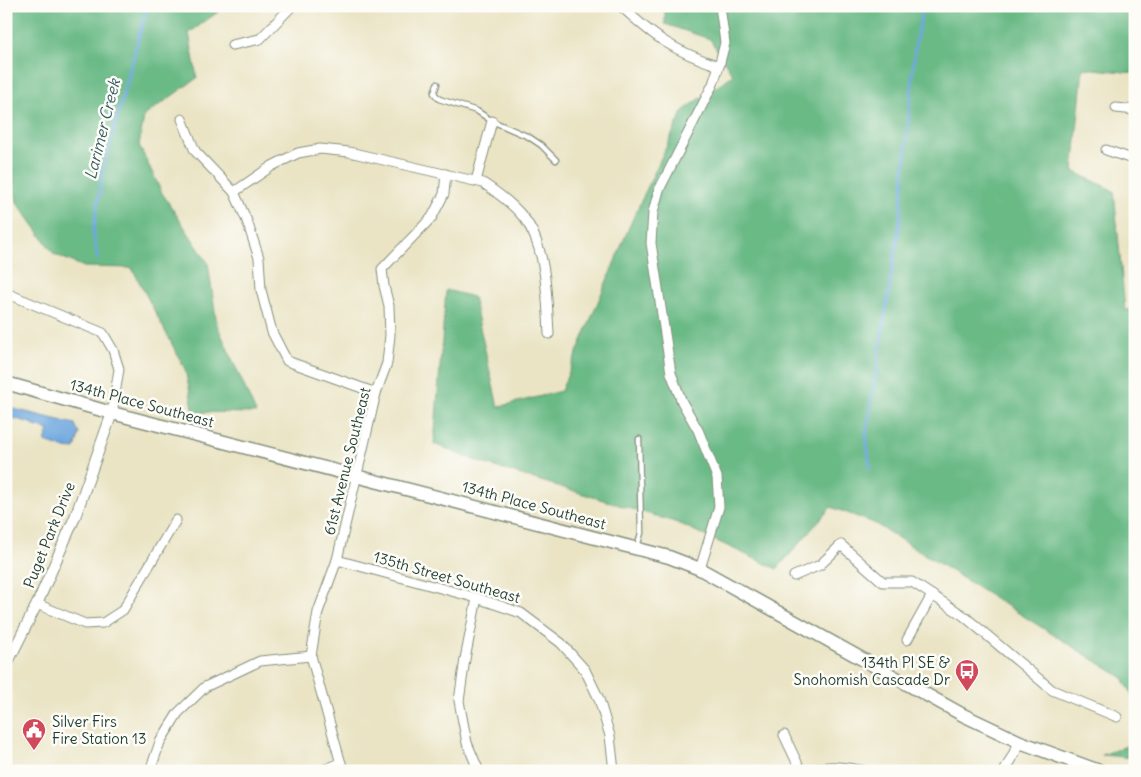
<svg xmlns="http://www.w3.org/2000/svg" width="1141" height="777" font-family="Delius,sans-serif">
<style>
.forest{fill:#6aba86;stroke:#447c5d}
.water{fill:#6fa8df;stroke:#47728a}
.lines{fill:none;stroke-linecap:round;stroke-linejoin:round}
.stream{stroke:#6fa8df;stroke-width:3}
.service-casing{stroke:#84907c;stroke-width:7}
.minor-casing{stroke:#84907c;stroke-width:11}
.tertiary-casing{stroke:#84907c;stroke-width:12}
.primary-casing{stroke:#84907c;stroke-width:15}
.service{stroke:#fff;stroke-width:4.5}
.minor{stroke:#fff;stroke-width:9}
.tertiary{stroke:#fff;stroke-width:10}
.primary{stroke:#fff;stroke-width:12}
.labels{text-anchor:middle;dominant-baseline:central;stroke-width:5;stroke-linejoin:round;paint-order:stroke}
.street-label{font-size:15px;fill:#1f3d34;stroke:#fdfcf7}
.poi-label{font-size:15px;fill:#1f3d34;stroke:#fdfcf7;text-anchor:end}
.water-label{font-size:16px;font-style:italic;fill:#375d67;stroke:#fdfcf7}
</style>
<rect width="100%" height="100%" fill="#fdfcf7"/>
<filter id="ink" filterUnits="userSpaceOnUse"><feTurbulence type="fractalNoise" baseFrequency=".02" numOctaves="2"/><feDisplacementMap in="SourceGraphic" scale="10" xChannelSelector="R" yChannelSelector="G"/><feConvolveMatrix kernelMatrix="1 2 1 2 8 2 1 2 1" color-interpolation-filters="sRGB"/></filter>
<filter id="wash" filterUnits="userSpaceOnUse"><feTurbulence type="fractalNoise" baseFrequency=".0096" numOctaves="4" result="noise"/><feDisplacementMap in="SourceGraphic" scale="20" xChannelSelector="R" yChannelSelector="G"/><feGaussianBlur stdDeviation="1.12" result="paint"/><feColorMatrix in="noise" values="0 0 0 0 0 0 0 0 0 0 0 0 0 0 0 0 0 1.4 0 .05"/><feComposite in="paint" operator="in"/></filter>
<g filter="url(#wash)">
<rect width="100%" height="100%" fill="#eae4c5"/>
<g class="forest">
<polygon points="6,6 226,6 189,33 197,78 144,116 139,145 162,193 208,263 217,325 256,413 194,412 185,369 132,268 84,267 54,254 17,202 6,135"/>
<polygon points="665,6 1135,6 1135,73 1083,68 1073,171 1114,191 1125,310 1135,309 1135,700 1123,678 874,523 831,507 777,569 678,523 479,462 434,444 446,290 473,297 498,407 561,391 630,225 683,111 733,75 710,39 665,24"/>
<polygon points="1135,743 1135,758 1102,755"/>
</g>
<polygon class="water" points="6,407 75,424 79,434 75,449 63,448 45,442 49,430 34,426 34,424 6,416"/>
<g class="lines">
<g class="stream">
<polyline points="98,259 93,232 103,171 147,6"/>
<polyline points="870,468 866,435 900,221 915,47 923,6"/>
</g>
</g>
</g>
<g filter="url(#ink)">
<g class="lines">
<g class="service-casing">
<g id="service">
<polyline points="437,84 434,93 439,99 477,111 492,121 529,137 541,145 556,160"/>
<polyline points="637,547 641,533 639,439"/>
</g>
</g>
<g class="minor-casing">
<g id="minor">
<path d="M621 6C655 38 674 51 719 66"/>
<polyline points="232,45 260,39 292,6"/>
<polyline points="1116,108 1135,110"/>
<polyline points="182,119 195,151 234,192 247,221 259,258 261,290 272,332 287,361 376,393"/>
<polyline points="1106,150 1135,160"/>
<polyline points="476,181 492,121"/>
<path d="M234 192 272 166 298 153 320 149 349 152 483 183C498 193 513 204 524 218 547 247 547 299 549 334"/>
<polyline points="6,293 103,333 113,350 119,369 112,413"/>
<polyline points="337,560 477,598 521,613 561,643 585,670 599,699 610,736 614,771"/>
<polyline points="700,569 719,507 717,477 698,430 682,402 671,373 651,243 653,212 659,190 713,84 719,66 725,43 720,6"/>
<polyline points="794,576 820,565 841,545 883,582 912,582 964,616 1052,690 1117,717"/>
<polyline points="477,598 465,659 459,701 467,743 478,769"/>
<polyline points="37,604 85,624 103,623 123,610 176,520"/>
<polyline points="907,640 932,595"/>
<polyline points="784,735 801,771"/>
<polyline points="150,771 160,742 178,713 205,687 260,661 311,656"/>
<polyline points="321,771 341,763"/>
<polyline points="343,771 311,656 318,612 337,560 376,393 387,363 390,335 389,306 384,286 382,269 432,217 444,194 446,174"/>
<path d="M810 771C829 764 846 767 865 771"/>
</g>
</g>
<g class="tertiary-casing">
<g id="tertiary">
<polyline points="6,666 37,604 75,517 112,413"/>
<polyline points="1005,771 1020,742"/>
</g>
</g>
<g class="primary-casing">
<polyline id="primary" points="6,383 112,413 669,557 700,569 963,715 1020,742 1099,771"/>
</g>
<use href="#service" class="service"/>
<use href="#minor" class="minor"/>
<use href="#tertiary" class="tertiary"/>
<use href="#primary" class="primary"/>
</g>
</g>
<defs>
<g id="bus-pin" transform="scale(1.25)"><path d="M0 17L-7.5 6A9.5 9.5 0 1 1 7.5 6Z" fill="#d1495b" stroke="#fdfcf7"/><path d="M-5-6H5V4H4V6H2V4H-2V6H-4V4H-5ZM-3.5-4V0h7V-4ZM-3.5 1.2v1.5H-2V1.2ZM2 1.2v1.5H3.5V1.2Z" fill="#fff"/></g>
<g id="civic-pin" transform="scale(1.25)"><path d="M0 17L-7.5 6A9.5 9.5 0 1 1 7.5 6Z" fill="#d1495b" stroke="#fdfcf7"/><path d="M-.6-6.5H3V-4.5H.6V-3L4-1V1h2V6H-6V1h2V-1L-.6-3ZM-1.2 2.5V6h2.4V2.5Z" fill="#fff"/></g>
</defs>
<g fill-rule="evenodd">
<use href="#bus-pin" x="967" y="671"/>
<use href="#civic-pin" x="34" y="730"/>
</g>
<g class="labels">
<g class="street-label">
<text transform="translate(142 403) rotate(15)">134th Place Southeast</text>
<text transform="translate(347 461) rotate(-76)">61st Avenue Southeast</text>
<text transform="translate(534 505) rotate(15)">134th Place Southeast</text>
<text transform="translate(49 535) rotate(-68)">Puget Park Drive</text>
<text transform="translate(447 577) rotate(16)">135th Street Southeast</text>
</g>
<g class="poi-label">
<text x="950" y="662">134th Pl SE &amp;<tspan x="950" dy="17">Snohomish Cascade Dr</tspan></text>
<text x="52" y="721" text-anchor="start">Silver Firs<tspan x="52" dy="17">Fire Station 13</tspan></text>
</g>
<g class="water-label">
<text transform="translate(102 129) rotate(-76)">Larimer Creek</text>
</g>
</g>
<rect width="1141" height="777" fill="none" stroke="#fdfcf7" stroke-width="25"/>
</svg>
